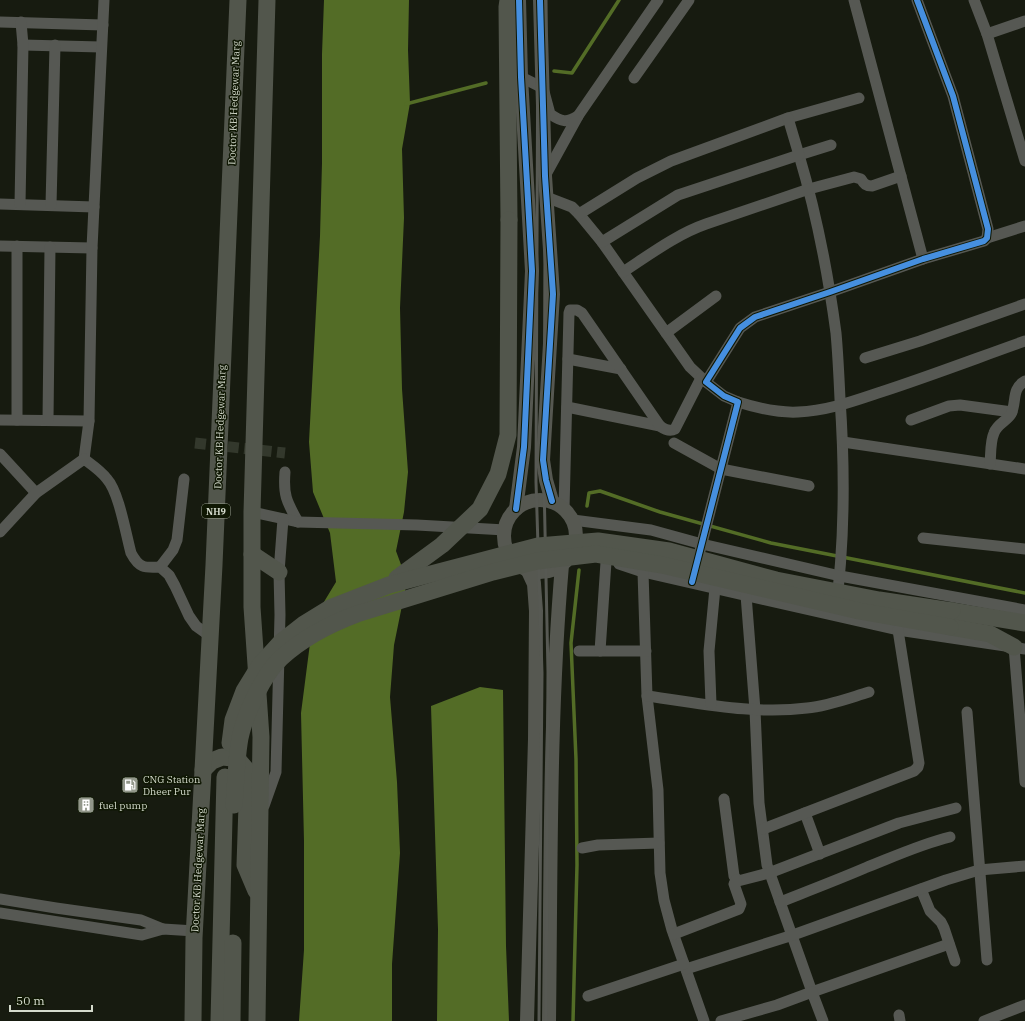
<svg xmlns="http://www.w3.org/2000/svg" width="1025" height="1021" font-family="'IBM Plex Serif',serif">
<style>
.water{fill:#536c26}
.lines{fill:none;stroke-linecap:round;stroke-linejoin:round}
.stream{stroke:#536c26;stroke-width:3.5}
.minor-tunnel{stroke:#33382c;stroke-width:11;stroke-dasharray:11 5.5;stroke-linecap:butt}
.minor{stroke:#565853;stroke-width:11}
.major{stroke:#565851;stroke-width:14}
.highway{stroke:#52564c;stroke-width:17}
.rail{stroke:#575953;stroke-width:3}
.highway-bridge{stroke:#52564c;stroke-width:17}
.cycleway-casing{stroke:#0f1703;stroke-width:8}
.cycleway{stroke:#468fdf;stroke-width:6}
.labels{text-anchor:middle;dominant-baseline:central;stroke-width:3;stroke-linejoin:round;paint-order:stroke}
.shield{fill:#0f1703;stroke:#99a090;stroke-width:1}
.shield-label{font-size:9px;font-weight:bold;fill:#d4dacc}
.street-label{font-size:10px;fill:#d4dacc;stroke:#0f1703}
.poi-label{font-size:10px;fill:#d4dacc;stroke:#0f1703;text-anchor:start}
</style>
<rect width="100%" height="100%" fill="#171b10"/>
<g class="water">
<polygon points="324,0 409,0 408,50 410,103 402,149 404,218 400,308 402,389 408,472 404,512 396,551 407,581 394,645 390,697 397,782 400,853 392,964 392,1021 299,1021 304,950 304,841 301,713 313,620 336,582 330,533 313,492 309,442 320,236 322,163 322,54"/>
<polygon points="480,687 503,690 506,946 509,1021 437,1021 438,929 431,706"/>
</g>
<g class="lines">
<g class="stream">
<polyline points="554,71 572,73 619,0"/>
<polyline points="406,104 486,83"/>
<polyline points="587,506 589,493 600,491 660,512 771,543 1025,593"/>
<polyline points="573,1021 577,865 576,759 571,643 579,570"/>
</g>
<polyline class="minor-tunnel" points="195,443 285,453"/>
<g class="minor">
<polyline points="854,0 923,259"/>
<polyline points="974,0 987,34 1025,161"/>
<polyline points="0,22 103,25"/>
<polyline points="987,34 1025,21"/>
<polyline points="23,45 101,47"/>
<path d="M521 77 543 88 550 114C562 122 566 123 578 116"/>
<polyline points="634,78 689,0"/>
<path d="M831 145 799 155C816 212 828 273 836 333 838 355 839 377 840 399 845 471 845 543 835 615"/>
<polyline points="545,176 578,116 658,0"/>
<polyline points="546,197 572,207 579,214 602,242 690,367 706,382"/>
<polyline points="0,204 94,207"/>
<polyline points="20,204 23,45 21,22"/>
<polyline points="51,205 55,45"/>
<polyline points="579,214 637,178 671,161 788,118 859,98"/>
<polyline points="987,238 1025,226"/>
<polyline points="602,242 678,195 799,155 788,118"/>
<polyline points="0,246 92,248"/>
<path d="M623 272C649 255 677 234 706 224L809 189 854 177 861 179C864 184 866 186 872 186L901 176"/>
<polyline points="666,333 716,296"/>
<polyline points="865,358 920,341 1025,304"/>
<polyline points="568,359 621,369"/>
<path d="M738 402C757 408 779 413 798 412 827 411 854 401 881 392 930 376 977 358 1025 341"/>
<polyline points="567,407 660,426"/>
<polyline points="0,420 89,421"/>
<polyline points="17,420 17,246"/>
<polyline points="48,420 50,247"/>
<polyline points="911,420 949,406 960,405 1012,412"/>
<polyline points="843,442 1025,469"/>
<polyline points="674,443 721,469 809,486"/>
<polyline points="0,454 36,493"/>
<polyline points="84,459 89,421 92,248 104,0"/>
<path d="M990 464C991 454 990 442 994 433 997 424 1007 421 1011 414 1017 402 1011 389 1025 381"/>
<path d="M285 472C283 496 287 502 298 522"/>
<path d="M564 509 569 313 570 310H577L582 313 660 426C664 429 670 432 675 429L701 378"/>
<polyline points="252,512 298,522 417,525 505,530"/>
<polyline points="573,520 651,530 702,544 840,576 1025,610"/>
<path d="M0 532 36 493 84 459C92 465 101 471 107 479 119 492 126 535 131 553 139 568 144 568 160 567L169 575 175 586 189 616 196 626 210 636"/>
<polyline points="923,538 1025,549"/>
<polyline points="619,564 643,572 898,630 1025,649"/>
<polyline points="160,567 173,550 177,540 184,479"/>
<polyline points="643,572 647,696 658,790 660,873 664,900 672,930 704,1021"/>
<polyline points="692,582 738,402 724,396 706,382 740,328 755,317 830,292 923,259 984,241 987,238 988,229 953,96 917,0"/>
<polyline points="746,595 755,710 759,803 767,865 812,992 949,944"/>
<polyline points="1014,647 1025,782"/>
<polyline points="579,651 646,651"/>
<polyline points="600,651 606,562"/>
<path d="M647 696C700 703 754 715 807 708 828 706 849 698 869 692"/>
<polyline points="711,704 709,651 715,588"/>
<polyline points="967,712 987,960"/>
<polyline points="724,799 734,876 738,881 769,873 899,823 956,808"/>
<polyline points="264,806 276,772 280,615 279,572 283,519"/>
<polyline points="805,813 820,854"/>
<polyline points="763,829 914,771 918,767 919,763 898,630"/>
<polyline points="582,848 598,845 659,843"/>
<polyline points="921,889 930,911 941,922 944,928 955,961"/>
<polyline points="0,899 56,908 141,920 163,929"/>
<path d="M780 902C808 891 837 880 865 868 893 857 921 844 950 837"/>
<polyline points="0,913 142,935 163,929 195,931"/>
<polyline points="674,934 739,909 741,904 734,884 736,880"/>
<polyline points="686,969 793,935 946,880 979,870 1025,866"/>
<polyline points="588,996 684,964"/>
<polyline points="899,1015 900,1021"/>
<polyline points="721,1021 777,1005 812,992 823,1021"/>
<polyline points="984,1021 1025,1005"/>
</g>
<g class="major">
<polyline points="540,0 545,176 553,294 543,460 546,480 552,501"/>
<circle cx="540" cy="536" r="36"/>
<polyline points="516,509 524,447 532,271 521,77 519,0"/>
<polyline points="527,1021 535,739 536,611 534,584 528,571"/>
<path d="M549 1021C551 869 549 717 562 565"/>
</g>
<g class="highway">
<polyline points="508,0 507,7 509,220"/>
<polyline points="252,554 279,572"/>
<polyline points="952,611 1025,623"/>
<polyline points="950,627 990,634 1014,647"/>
<polyline points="203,770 212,761 222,757 233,758 240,762 246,769 247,805 245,865 256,891"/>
<polyline points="193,1021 194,938 214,565 238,0"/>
<polyline points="219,1021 225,777"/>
<polyline points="232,1021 233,943"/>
<polyline points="257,1021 261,737 252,607 252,512 267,0"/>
</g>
<g class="rail">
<polyline points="538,0 536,482 542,673 539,1021"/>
<polyline points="546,0 544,483 548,672 546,1021"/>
</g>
<g class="highway-bridge">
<polyline points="397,578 442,545 480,509 498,474 508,435 509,220"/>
<polyline points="230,743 233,720 244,691 260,665 281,642 304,624 330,608 389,585 538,546 598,541 669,551 776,580 879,600 952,611"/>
<path d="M234 805C236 783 236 760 240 738 245 714 263 675 281 658 303 638 330 624 357 614L493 572 537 561 596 554 662 565 859 611 950 627"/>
</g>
<g class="cycleway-casing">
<g id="cycleway">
<polyline points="540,0 545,176 553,294 543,460 546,480 552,501"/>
<polyline points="516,509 524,447 532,271 521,77 519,0"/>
<polyline points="692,582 738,402 724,396 706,382 740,328 755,317 830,292 923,259 984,241 987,238 988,229 953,96 917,0"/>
</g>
</g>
<use href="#cycleway" class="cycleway"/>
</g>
<defs>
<g id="fuel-square" transform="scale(0.9)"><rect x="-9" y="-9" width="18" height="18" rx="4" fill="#92978a" stroke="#0f1703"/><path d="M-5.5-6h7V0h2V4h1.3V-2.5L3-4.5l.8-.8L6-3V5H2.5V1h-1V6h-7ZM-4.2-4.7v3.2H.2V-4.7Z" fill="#fff"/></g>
<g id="building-square" transform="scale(0.9)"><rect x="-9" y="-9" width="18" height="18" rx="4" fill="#92978a" stroke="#0f1703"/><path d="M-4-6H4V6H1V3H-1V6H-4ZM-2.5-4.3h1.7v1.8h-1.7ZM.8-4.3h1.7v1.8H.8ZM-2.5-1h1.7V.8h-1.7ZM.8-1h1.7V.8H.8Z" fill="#fff"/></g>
</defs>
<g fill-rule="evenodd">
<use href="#fuel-square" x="130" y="785"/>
<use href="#building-square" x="86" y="805"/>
</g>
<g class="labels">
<rect class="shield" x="202" y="504" width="28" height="14" rx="3"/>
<g class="shield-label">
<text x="216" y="511">NH9</text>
</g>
<g class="street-label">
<text transform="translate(234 103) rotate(-88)">Doctor KB Hedgewar Marg</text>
<text transform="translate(220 427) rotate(-88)">Doctor KB Hedgewar Marg</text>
<text transform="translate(198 870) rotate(-87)">Doctor KB Hedgewar Marg</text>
</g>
<g class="poi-label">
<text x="143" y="779">CNG Station<tspan x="143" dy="12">Dheer Pur</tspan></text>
<text x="99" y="805">fuel pump</text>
</g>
</g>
<path d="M10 1005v6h82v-6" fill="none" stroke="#d4dacc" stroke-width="2"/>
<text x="16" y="1005" font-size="12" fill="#d4dacc" stroke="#0f1703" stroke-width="3" paint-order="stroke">50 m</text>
</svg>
